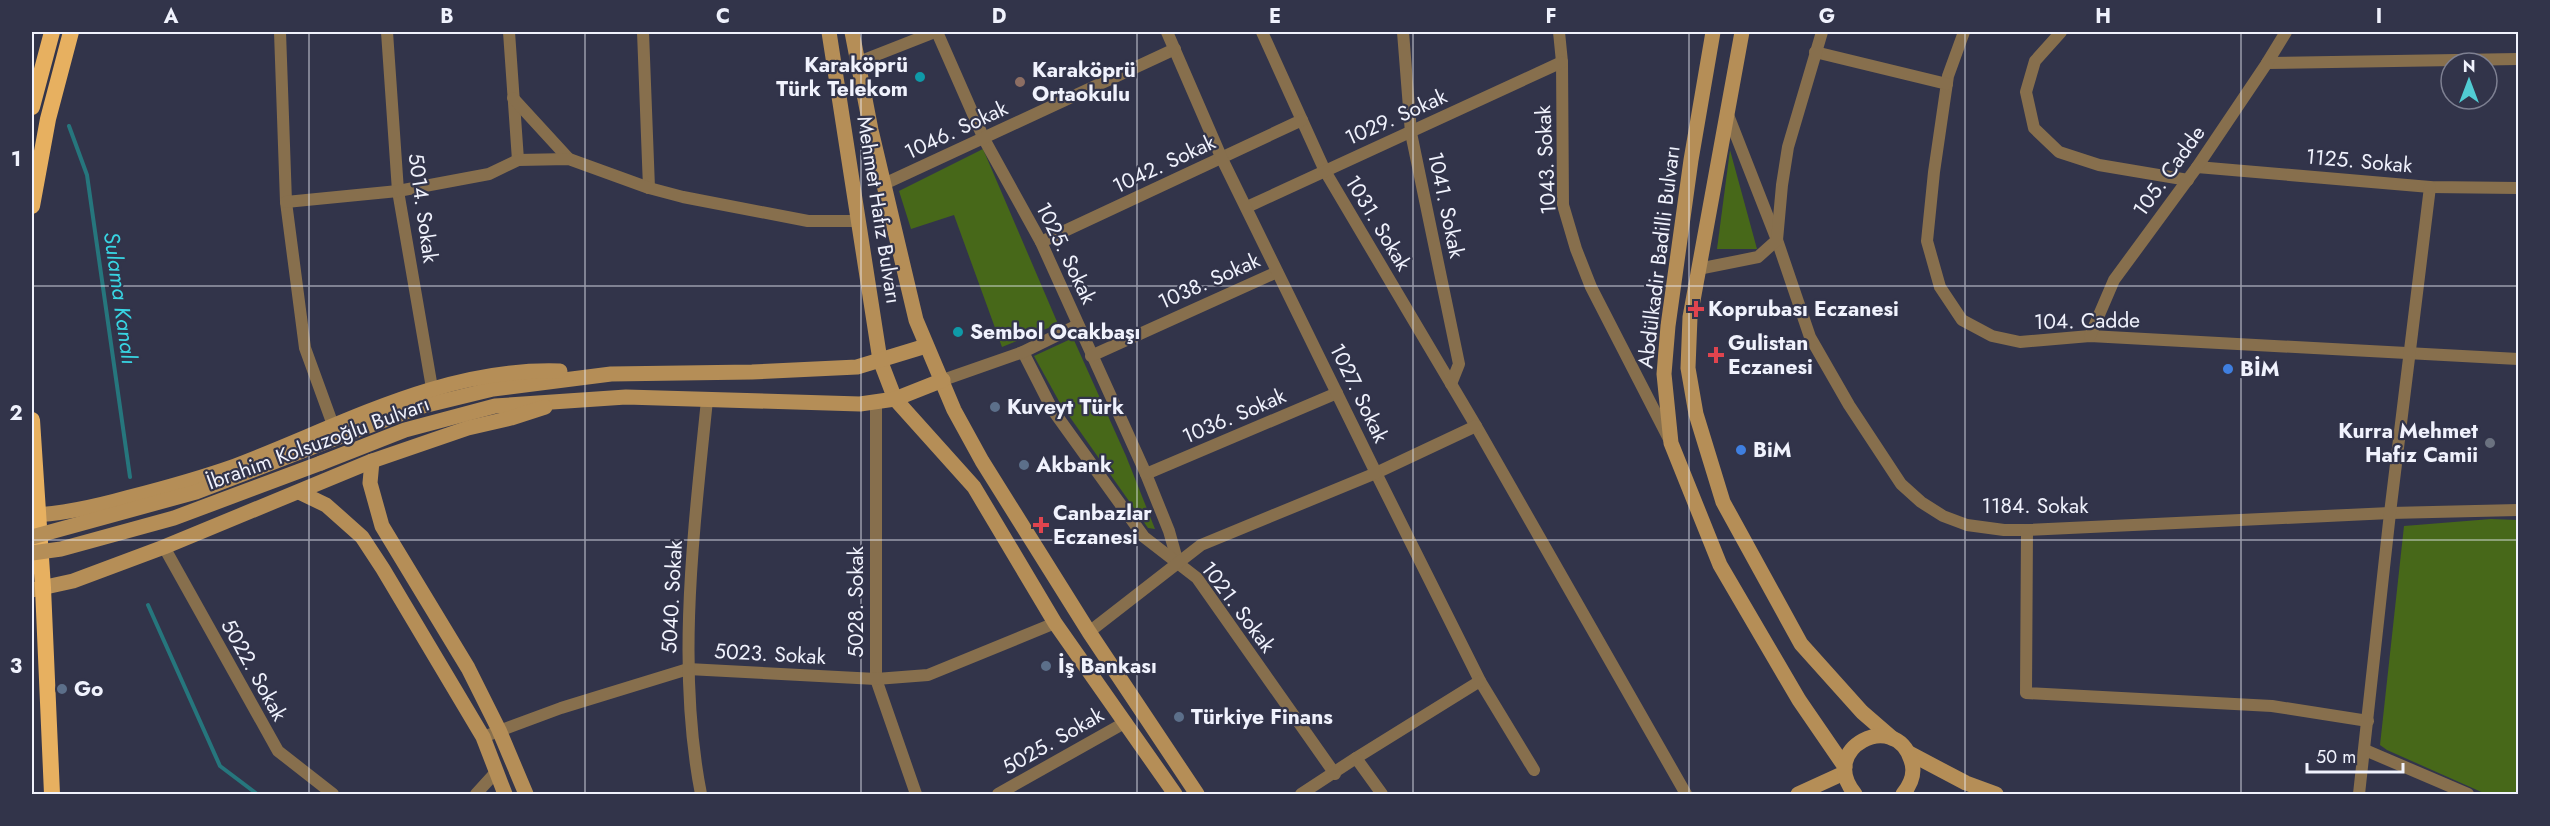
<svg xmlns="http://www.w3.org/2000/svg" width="2550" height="826" font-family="Jost,sans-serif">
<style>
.green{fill:#476819}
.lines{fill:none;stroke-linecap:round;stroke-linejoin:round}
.stream{stroke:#26767d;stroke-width:4}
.minor{stroke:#876f4d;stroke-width:12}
.secondary{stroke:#b58e57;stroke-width:15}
.trunk{stroke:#e7b060;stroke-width:16}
.secondary-bridge{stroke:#b58e57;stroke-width:15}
.grid{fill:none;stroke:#f0f2fd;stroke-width:1.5;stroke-opacity:0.55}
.culture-dot{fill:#0f9aa8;stroke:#32344a;stroke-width:2}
.education-dot{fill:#8d6e63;stroke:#32344a;stroke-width:2}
.health-dot{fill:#e0444e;stroke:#32344a;stroke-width:2}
.shop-dot{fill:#3f7fe0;stroke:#32344a;stroke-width:2}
.service-dot{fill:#5c6f8a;stroke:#32344a;stroke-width:2}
.worship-dot{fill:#6b7280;stroke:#32344a;stroke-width:2}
.labels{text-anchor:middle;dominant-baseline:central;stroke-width:4.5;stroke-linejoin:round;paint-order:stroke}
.poi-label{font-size:21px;font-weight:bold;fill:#f0f2fd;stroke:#32344a;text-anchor:start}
.street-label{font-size:21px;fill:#f0f2fd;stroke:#32344a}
.water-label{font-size:22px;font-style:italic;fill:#38d5e3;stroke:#32344a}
.neatline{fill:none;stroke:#f0f2fd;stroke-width:2}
.grid-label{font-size:20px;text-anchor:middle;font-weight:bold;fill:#f0f2fd}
</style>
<rect width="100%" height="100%" fill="#32344a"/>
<g class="green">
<polygon points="983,149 1058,324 1002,347 954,215 911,229 899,191"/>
<polygon points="1730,150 1757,249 1717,249"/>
<polygon points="1073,338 1126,456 1155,529 1148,528 1060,403 1034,356"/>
<polygon points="2491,519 2518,520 2518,794 2486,794 2387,750 2380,745 2404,526"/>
</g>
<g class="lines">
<g class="stream">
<polyline points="69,126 87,175 130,477"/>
<polyline points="148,605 220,766 257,794"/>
</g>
<g class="minor">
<polyline points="280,32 286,202 305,348 333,425"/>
<polyline points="387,32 398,191 432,388"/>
<polyline points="509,32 518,160"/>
<polyline points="643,32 649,188"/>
<polyline points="937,32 984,139 1041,242 1146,474 1169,531 1178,563"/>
<polyline points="1262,32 1325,171 1476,426 1686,794"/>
<polyline points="1403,32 1411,133 1459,364 1451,384"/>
<polyline points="1559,32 1562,62 1563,205 1576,249 1591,287 1669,439"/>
<polyline points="1964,32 1948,76 1934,172 1927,241 1940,287 1962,320 1992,336 2020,342 2090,336 2518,359"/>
<polyline points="2061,32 2035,61 2026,92 2034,128 2059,152 2099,165 2188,180"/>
<polyline points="1815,52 1947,84"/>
<polyline points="856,63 935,32"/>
<polyline points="2267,63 2518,59"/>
<polyline points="513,98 569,159"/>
<polyline points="1728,115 1777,240 1810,337 1849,405 1901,484 1921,502 1943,516 1967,525 2004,530 2027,530 2390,513 2518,510"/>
<polyline points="2197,167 2430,187 2518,188"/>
<polyline points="884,184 1175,49"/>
<polyline points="286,202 398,191 489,174 518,160 569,159 649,188 683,197 808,221 859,221"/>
<polyline points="1247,207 1562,62"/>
<polyline points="1041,242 1302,120"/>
<polyline points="1698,269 1758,257 1777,240 1782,185 1788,147 1822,32"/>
<polyline points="2090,336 2114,280 2197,167 2267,63 2286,32"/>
<polyline points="1023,352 1052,409 1144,537 1197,578 1335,774"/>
<polyline points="1091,356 1277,272"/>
<polyline points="943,380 1023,352 1078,325"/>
<polyline points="876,402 876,679 916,794"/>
<polyline points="1476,426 1376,473 1480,681 1534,770"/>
<polyline points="1146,474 1337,393"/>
<polyline points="2027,530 2026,693 2272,706 2368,721"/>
<polyline points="164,547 278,751 333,794"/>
<polyline points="1089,632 1201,545 1376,473 1222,159 1167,32"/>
<polyline points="483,737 561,708 688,669 876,679 928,675 1055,623"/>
<polyline points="2365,750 2468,794"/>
<polyline points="1356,758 1480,681"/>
<polyline points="476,794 496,772"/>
<path d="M701 794C676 667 694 529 707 400"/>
<polyline points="998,794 1126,722"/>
<polyline points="1301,794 1356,758 1382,794"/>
<polyline points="2359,794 2390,513 2430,187"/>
</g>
<g class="secondary">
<polyline points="829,32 880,360 895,399 974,487 1055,623 1175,794"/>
<polyline points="852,32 871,130 916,320 954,410 982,461 1089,632 1197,794"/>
<polyline points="1713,32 1691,160 1668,326 1664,374 1671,443 1720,565 1799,700 1845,767"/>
<polyline points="1742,32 1690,317 1688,368 1696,414 1723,502 1801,644 1862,712 1892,738"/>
<polyline points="310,448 419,407 493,389 611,374 752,372 857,367 926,346"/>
<polyline points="372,461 370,483 382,526 468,668 499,730 526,794"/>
<polyline points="321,463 405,430 495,406 626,397 860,404 895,399 943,380"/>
<polyline points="299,492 326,505 362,537 383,569 483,737 505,794"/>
<path d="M32 515C65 514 98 506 130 497 165 488 201 478 235 466 341 426 443 367 560 371"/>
<polyline points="32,590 73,581 164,547 372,461 468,428 511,418 545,407"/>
<polyline points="1909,753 1966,783 1996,794"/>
<polyline points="1798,794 1844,773"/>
<path d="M1855 794C1817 748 1895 709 1911 760 1916 773 1911 784 1903 794"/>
</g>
<g class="trunk">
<polyline points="32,107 52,32"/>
<polyline points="32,206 48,119 71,32"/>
<polyline points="32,420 43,588 52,794"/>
</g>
<g class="secondary-bridge">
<polyline points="32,537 196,492 310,448"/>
<polyline points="32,553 61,549 174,518 321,463"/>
</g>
</g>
<path class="grid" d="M309 32V794M585 32V794M861 32V794M1137 32V794M1413 32V794M1689 32V794M1965 32V794M2241 32V794M32 286H2518M32 540H2518"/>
<g class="culture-dot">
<circle cx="920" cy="77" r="6"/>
<circle cx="958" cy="332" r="6"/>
</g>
<circle class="education-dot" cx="1020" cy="82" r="6"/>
<g class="health-dot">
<path d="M1693 300h6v6h6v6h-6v6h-6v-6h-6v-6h6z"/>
<path d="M1713 346h6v6h6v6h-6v6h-6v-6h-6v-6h6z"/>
<path d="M1038 516h6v6h6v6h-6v6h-6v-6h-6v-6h6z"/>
</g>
<g class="shop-dot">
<circle cx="2228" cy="369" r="6"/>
<circle cx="1741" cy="450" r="6"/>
</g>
<g class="service-dot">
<circle cx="995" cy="407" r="6"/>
<circle cx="1024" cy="465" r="6"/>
<circle cx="1046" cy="666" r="6"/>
<circle cx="62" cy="689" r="6"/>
<circle cx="1179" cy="717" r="6"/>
</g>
<circle class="worship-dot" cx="2490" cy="443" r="6"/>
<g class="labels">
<g class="poi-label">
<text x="908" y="65" text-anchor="end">Karaköprü<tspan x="908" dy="24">Türk Telekom</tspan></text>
<text x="1032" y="70">Karaköprü<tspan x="1032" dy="24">Ortaokulu</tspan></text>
<text x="1708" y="309">Koprubası Eczanesi</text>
<text x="970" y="332">Sembol Ocakbaşı</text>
<text x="1728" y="343">Gulistan<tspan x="1728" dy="24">Eczanesi</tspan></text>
<text x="2240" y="369">BİM</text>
<text x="1007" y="407">Kuveyt Türk</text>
<text x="2478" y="431" text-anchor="end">Kurra Mehmet<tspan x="2478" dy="24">Hafız Camii</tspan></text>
<text x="1753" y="450">BiM</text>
<text x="1036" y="465">Akbank</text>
<text x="1053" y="513">Canbazlar<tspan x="1053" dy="24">Eczanesi</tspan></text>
<text x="1058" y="666">İş Bankası</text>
<text x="74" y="689">Go</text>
<text x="1191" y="717">Türkiye Finans</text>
</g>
<g class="street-label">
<text transform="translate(1396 117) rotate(-24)">1029. Sokak</text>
<text transform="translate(956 130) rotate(-25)">1046. Sokak</text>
<text transform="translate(1546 160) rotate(-93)">1043. Sokak</text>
<text transform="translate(2359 161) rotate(5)">1125. Sokak</text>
<text transform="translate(1164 164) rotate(-25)">1042. Sokak</text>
<text transform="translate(2169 171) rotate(-54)">105. Cadde</text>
<text transform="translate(1446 205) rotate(78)">1041. Sokak</text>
<text transform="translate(423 208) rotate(82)">5014. Sokak</text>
<text transform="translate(879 210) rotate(81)">Mehmet Hafız Bulvarı</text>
<text transform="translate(1378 223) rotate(59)">1031. Sokak</text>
<text transform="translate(1066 253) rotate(64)">1025. Sokak</text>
<text transform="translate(1659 257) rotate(-83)">Abdülkadir Badilli Bulvarı</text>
<text transform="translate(1209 281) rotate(-24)">1038. Sokak</text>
<text transform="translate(2087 321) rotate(-1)">104. Cadde</text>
<text transform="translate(1359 393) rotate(64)">1027. Sokak</text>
<text transform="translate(1234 416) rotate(-23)">1036. Sokak</text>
<text transform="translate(318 443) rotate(-20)">İbrahim Kolsuzoğlu Bulvarı</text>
<text x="2035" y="506">1184. Sokak</text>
<text transform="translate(672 597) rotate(-87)">5040. Sokak</text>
<text transform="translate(856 602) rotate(-90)">5028. Sokak</text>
<text transform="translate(1238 607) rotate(53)">1021. Sokak</text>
<text transform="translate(770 654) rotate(3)">5023. Sokak</text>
<text transform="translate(254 670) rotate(61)">5022. Sokak</text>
<text transform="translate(1053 741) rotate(-30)">5025. Sokak</text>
</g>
<g class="water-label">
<text transform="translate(121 298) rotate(82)">Sulama Kanalı</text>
</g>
</g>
<rect width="2550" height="826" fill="none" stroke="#32344a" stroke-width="66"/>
<g transform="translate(2469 81)"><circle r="28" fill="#32344a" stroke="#7e8092" stroke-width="1.5"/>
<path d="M0-4.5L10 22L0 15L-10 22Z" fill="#51ccd3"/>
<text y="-9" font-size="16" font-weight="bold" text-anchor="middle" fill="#f0f2fd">N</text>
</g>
<path d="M2307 763v9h96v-9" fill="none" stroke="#f0f2fd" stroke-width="3"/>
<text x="2316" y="763" font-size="18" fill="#f0f2fd" stroke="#32344a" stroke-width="4.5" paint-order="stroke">50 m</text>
<rect x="33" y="33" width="2484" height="760" class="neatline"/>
<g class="grid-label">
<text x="171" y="23">A</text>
<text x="447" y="23">B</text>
<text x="723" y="23">C</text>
<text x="999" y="23">D</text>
<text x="1275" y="23">E</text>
<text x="1551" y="23">F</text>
<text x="1827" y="23">G</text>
<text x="2103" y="23">H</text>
<text x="2379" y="23">I</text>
<text x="16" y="166">1</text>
<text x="16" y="420">2</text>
<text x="16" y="673">3</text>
</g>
</svg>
